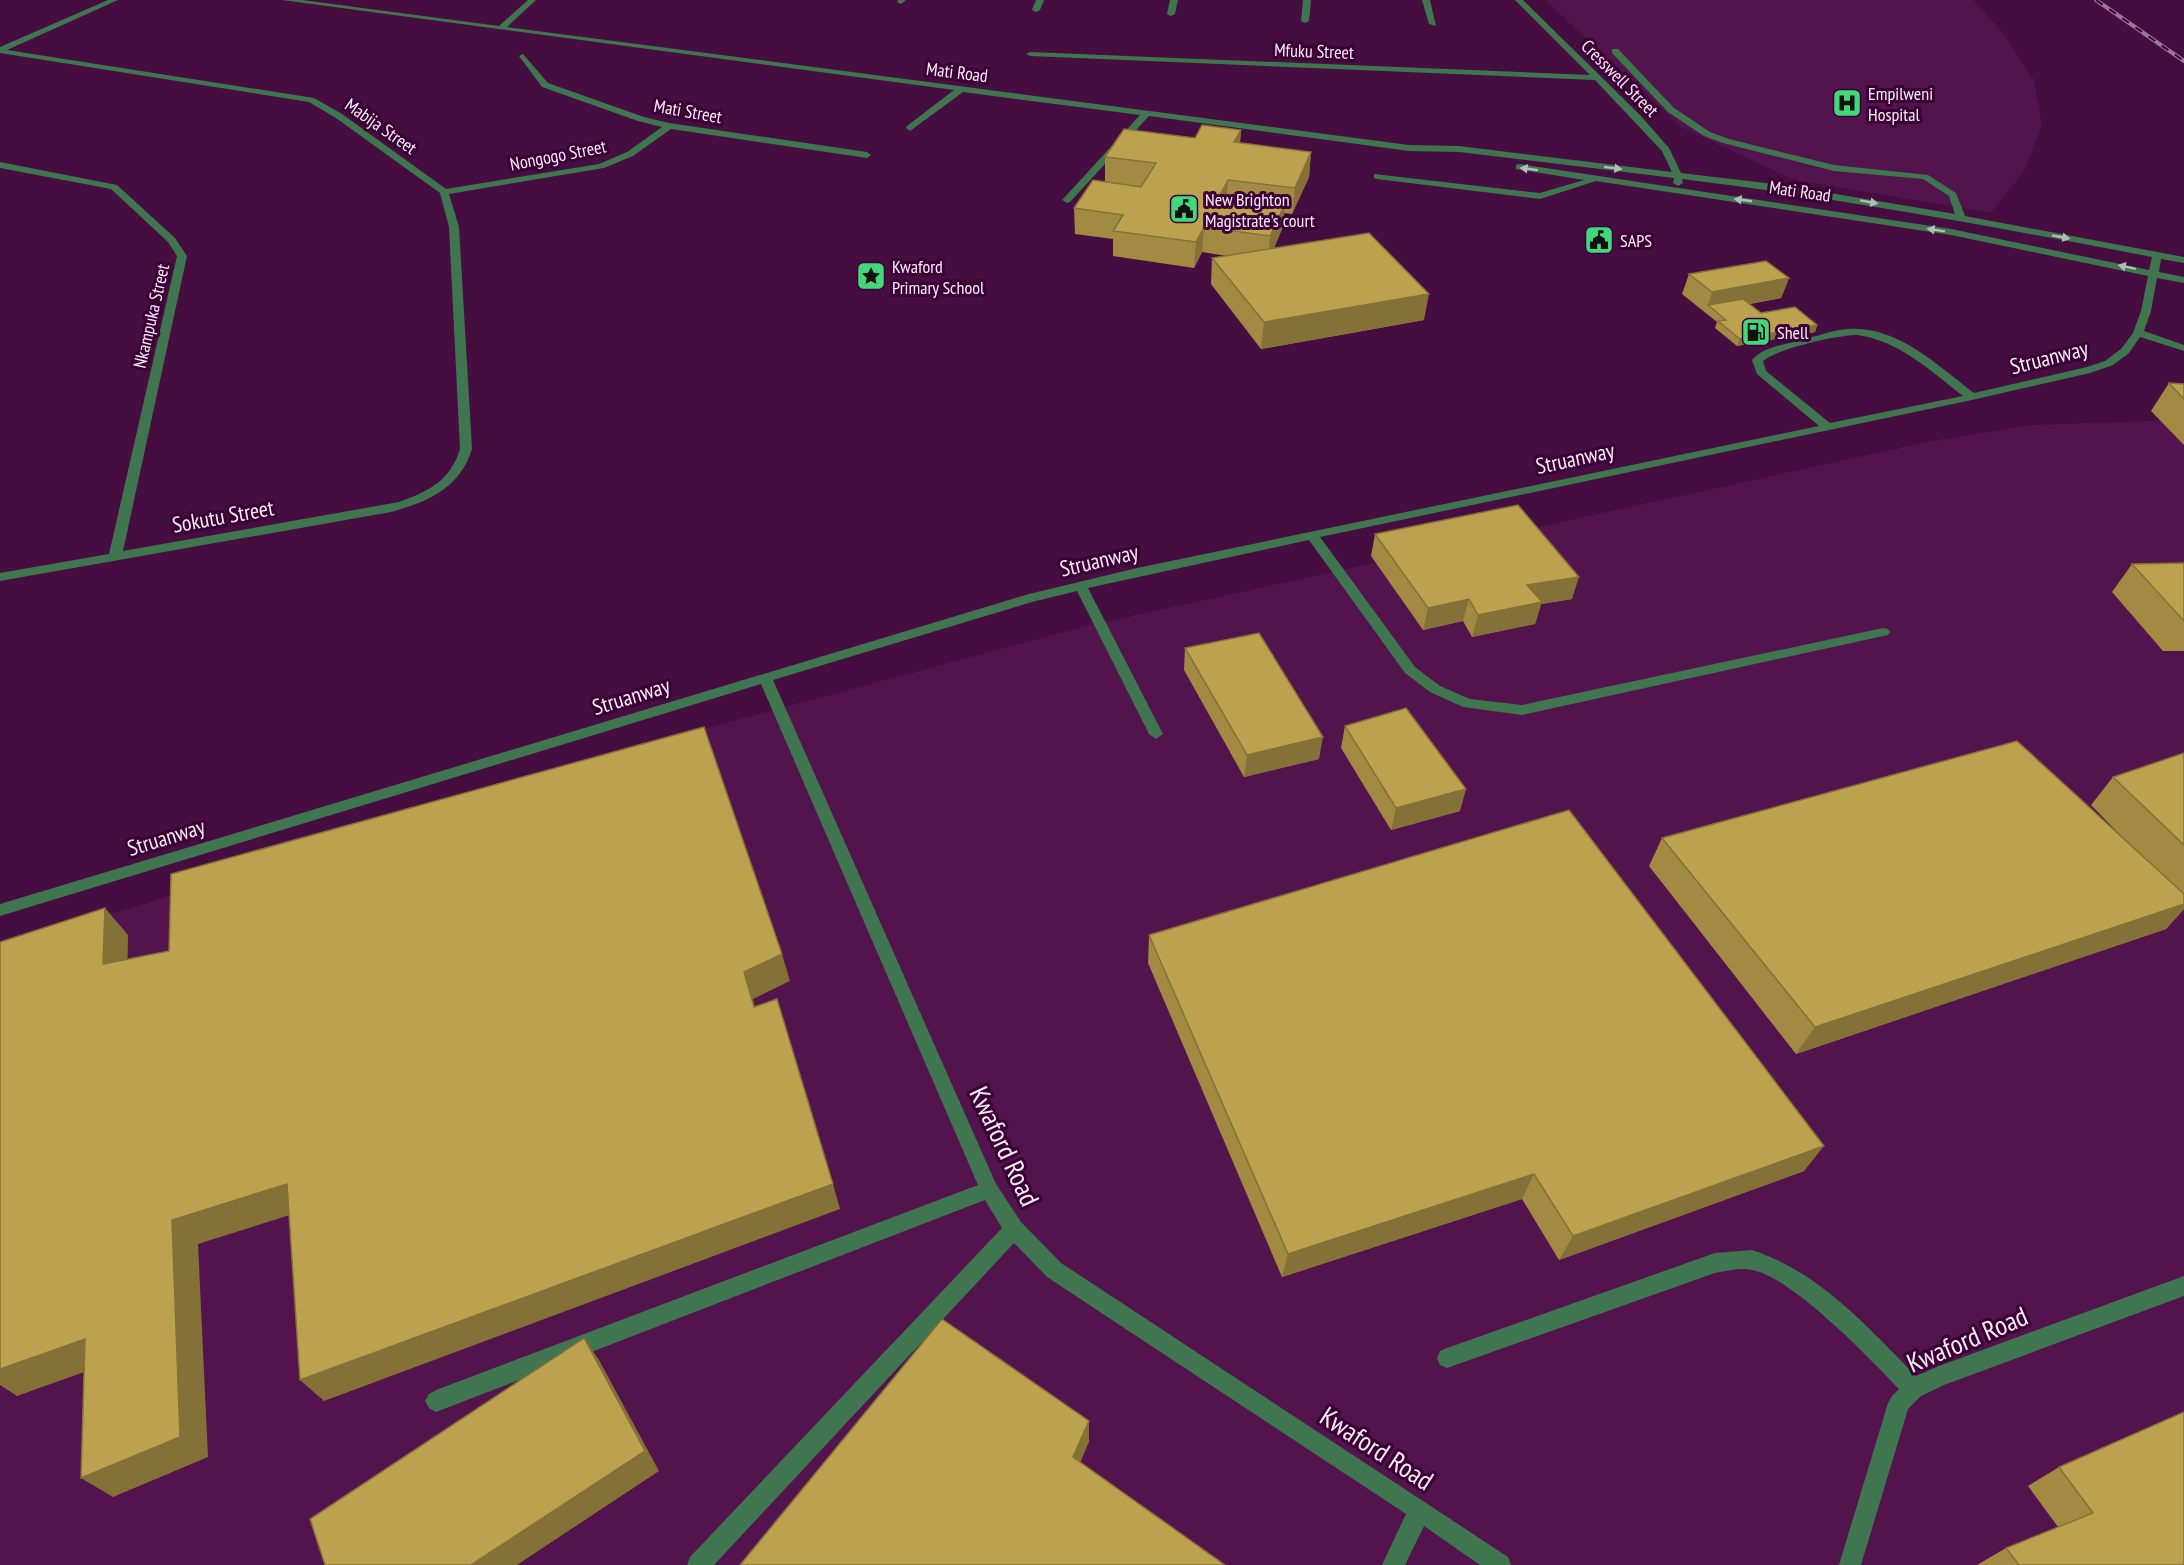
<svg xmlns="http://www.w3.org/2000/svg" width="2184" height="1565" font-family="'PT Sans Narrow',sans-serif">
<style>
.built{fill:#53134d}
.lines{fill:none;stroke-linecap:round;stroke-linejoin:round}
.minor{fill:#3f764f;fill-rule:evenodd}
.rail-casing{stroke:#9b7798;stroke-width:4}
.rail{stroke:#3b0136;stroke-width:2;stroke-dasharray:8;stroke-linecap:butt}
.wall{fill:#a28a43}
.shaded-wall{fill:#847137}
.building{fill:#bca14e;stroke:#847137;stroke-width:1.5}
.oneway{fill:#b0beb6}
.labels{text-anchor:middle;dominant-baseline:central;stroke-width:6;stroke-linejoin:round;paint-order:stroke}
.far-street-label{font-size:18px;fill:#fceefa;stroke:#3b0136}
.far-poi-label{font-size:18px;fill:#fceefa;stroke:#3b0136;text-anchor:start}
.street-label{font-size:22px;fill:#fceefa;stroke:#3b0136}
.near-street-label{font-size:27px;fill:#fceefa;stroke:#3b0136}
</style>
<rect width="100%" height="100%" fill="#460d41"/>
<g class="built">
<polygon points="1545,0 1973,0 2004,34 2034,81 2042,124 2025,170 1991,213 1794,180 1681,127"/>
<polygon points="2184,420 2184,1565 0,1565 0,949 696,731 1086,626 1927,442 2031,425"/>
</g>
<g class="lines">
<g class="minor">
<path d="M108 0H118L7 50 314 98 342 114 446 189 599 164 627 152 662 127 638 121 542 87 519 56 523 54 548 83 644 117 669 123 867 152 871 155 867 158 671 129 633 156 604 168 449 194 459 227 472 449C460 488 428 502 391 512L0 581V573L109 554 177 256 168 242 111 189 0 168V162L117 185 175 238 187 256 123 551 399 502C428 492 451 480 460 449L449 227 440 193 336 118 309 102 0 53V47Z"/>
<path d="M282 0H302L499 26 528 0H536L507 27 1409 145 1459 146 1672 172 1662 151 1595 80 1030 56 1026 54 1030 52 1590 75 1515 0H1523L1640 115 1669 148 1681 173 1782 185 1955 214 1949 196 1923 179 1834 171 1723 143 1704 136 1668 112 1612 53V49H1618L1674 108 1710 132 1729 139 1834 165 1928 175 1956 193 1965 216 2184 257V263L2161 259 2159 272 2184 277V283L2157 278 2151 311 2144 331 2184 345V351L2140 337 2129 353 2113 365 2090 373 1972 400 1320 537 1415 667 1440 686 1470 699 1522 705 1883 628 1888 629 1890 632 1888 635 1522 715 1463 707 1430 692 1405 673 1309 540 1088 588 1163 734 1156 739 1149 734 1077 591 1032 602 773 680 996 1184 1021 1222 1061 1263 1508 1557 1511 1565H1480L1424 1526 1405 1565H1382L1406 1514 1047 1277 1014 1243 714 1565H687L690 1557 1002 1228 985 1200 436 1412 429 1408 425 1401 429 1394 436 1390 978 1185 761 684 0 916V904L1029 594 1137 568 1819 426 1757 374 1752 360C1763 347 1782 345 1798 341 1815 337 1831 330 1848 329 1897 325 1938 366 1974 393L2087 367 2105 361 2121 349 2133 333 2141 311 2148 276 1951 235 1596 181 1540 199 1377 179 1374 178V174L1540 193 1584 180 1516 169V165L1519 164 1951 229 2149 270 2152 257C1996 227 1840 198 1682 179L1683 183 1678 186 1673 183 1674 178 1459 152 1409 151 1149 116 1070 202 1067 203 1062 200 1064 198 1140 115 963 92 910 131 906 128 907 126 954 90ZM1858 335C1899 341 1931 371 1963 396L1830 423 1766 371 1763 361C1779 348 1837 335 1858 335Z"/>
<polygon points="898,0 906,0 901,4 897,2"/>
<polygon points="1036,0 1044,0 1040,10 1036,12 1032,10"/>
<polygon points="1170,0 1178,0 1175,14 1171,16 1167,14"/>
<polygon points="1303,0 1311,0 1309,21 1305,23 1301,21"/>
<polygon points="1422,0 1430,0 1436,26 1429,24"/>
<path d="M1752 1250C1818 1271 1869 1328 1916 1376L1939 1366 2184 1276V1296L1944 1385 1921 1396 1908 1409 1861 1565H1839L1888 1403 1892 1396 1899 1389C1869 1358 1792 1277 1752 1270 1740 1267 1727 1271 1715 1273L1447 1368 1440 1365 1437 1358 1440 1351 1447 1348 1715 1253Z"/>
</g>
<g class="rail-casing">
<polyline id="rail" points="2096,0 2184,61"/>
</g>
<use href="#rail" class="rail"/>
</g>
<g class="wall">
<polygon points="1241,130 1240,143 1311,152 1309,177 1292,214 1284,213 1282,229 1274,248 1424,320 1261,349 1211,284 1212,258 1227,256 1202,252 1194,268 1113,256 1113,239 1075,234 1074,208 1105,182 1105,157 1195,138"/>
<polygon points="1689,274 1789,278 1781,298 1750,304 1761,313 1817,325 1815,332 1737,346 1715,328 1717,322 1682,294"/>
<polygon points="2169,383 2184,384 2184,445 2151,411"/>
<polygon points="1375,534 1572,599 1541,604 1535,624 1472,637 1463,621 1423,630 1371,556"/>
<polygon points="2184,563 2184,651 2163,651 2112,592 2132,564"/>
<polygon points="1185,648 1319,759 1244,777 1184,670"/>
<polygon points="1345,726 1460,811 1391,830 1341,748"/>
<polygon points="2184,753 2184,909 2166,929 1796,1054 1649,866 1662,838 2131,846 2091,805 2113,777"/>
<polygon points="1149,935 1804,1171 1559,1260 1522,1199 1282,1277 1148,963"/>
<polygon points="2059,1467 2184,1565 1977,1565 2006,1548 2058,1527 2028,1486"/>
</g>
<g class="shaded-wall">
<polygon points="1241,130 1239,154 1234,142"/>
<polygon points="1311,152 1309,177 1292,214 1295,188"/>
<polygon points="1228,180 1226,205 1220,195"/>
<polygon points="1285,204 1282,229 1268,261 1270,236"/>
<polygon points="1204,227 1202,252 1194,268 1196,242"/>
<polygon points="1789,278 1781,298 1714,310 1708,305 1712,292"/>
<polygon points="1429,294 1424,320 1261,349 1264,322"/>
<polygon points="1817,325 1815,332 1737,346 1740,339"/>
<polygon points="1579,577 1572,599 1541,604 1535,624 1472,637 1478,615 1527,585"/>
<polygon points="1469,599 1463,621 1423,630 1428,608"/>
<polygon points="1323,737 1319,759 1244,777 1247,755"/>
<polygon points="1466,789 1460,811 1391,830 1396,808"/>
<polygon points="2184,904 2184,909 2166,929 1796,1054 1815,1027"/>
<polygon points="105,908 128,935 127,991 103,964"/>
<polygon points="782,954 790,981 753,999 762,1034 744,972"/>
<polygon points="1824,1146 1804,1171 1559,1260 1573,1236"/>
<polygon points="1534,1174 1522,1199 1282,1277 1288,1254"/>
<polygon points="287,1184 309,1209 198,1244 208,1457 113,1497 81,1478 172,1220"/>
<polygon points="833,1184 840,1209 324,1401 300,1380"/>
<polygon points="584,1338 599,1360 659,1471 517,1565 471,1565"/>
<polygon points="85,1339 115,1361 17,1396 0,1385 0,1369"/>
<polygon points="1089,1421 1089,1442 1074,1477 1073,1457"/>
</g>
<g class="building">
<polygon points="1202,125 1241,130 1234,142 1311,152 1295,188 1228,180 1220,195 1285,204 1270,236 1204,227 1196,242 1113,231 1123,215 1074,208 1093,180 1141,187 1156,163 1105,157 1124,129 1195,138"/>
<polygon points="1369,233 1429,294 1264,322 1212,258"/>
<polygon points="1766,261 1789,278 1712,292 1689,274"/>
<polygon points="1743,299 1761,313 1795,307 1817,325 1740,339 1718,321 1726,320 1708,305"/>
<polygon points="2169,383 2184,384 2184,399"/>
<polygon points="1518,505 1579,577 1527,585 1542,602 1478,615 1469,599 1428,608 1375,534"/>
<polygon points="2184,563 2184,621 2132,564"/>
<polygon points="1259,633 1323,737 1247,755 1185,648"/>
<polygon points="1406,708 1466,789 1396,808 1345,726"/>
<polygon points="704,727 782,954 744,972 754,1007 777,999 833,1184 300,1380 287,1184 172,1220 180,1437 81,1478 85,1339 0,1369 0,942 105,908 103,964 169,951 171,874"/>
<polygon points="2017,741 2184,894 2184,904 1815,1027 1662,838"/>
<polygon points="2184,753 2184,845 2113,777"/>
<polygon points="1569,810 1824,1146 1573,1236 1534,1174 1288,1254 1149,935"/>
<polygon points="942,1319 1089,1421 1073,1457 1225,1565 740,1565"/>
<polygon points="584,1338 645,1451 471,1565 325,1565 310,1519"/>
<polygon points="2184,1412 2184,1565 2019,1565 2006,1548 2093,1513 2059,1467"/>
</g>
<defs><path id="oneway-solid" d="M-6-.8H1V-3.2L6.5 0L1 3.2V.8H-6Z" transform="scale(1.5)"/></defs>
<g class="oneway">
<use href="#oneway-solid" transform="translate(1613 168) rotate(7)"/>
<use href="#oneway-solid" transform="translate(1529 169) rotate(-172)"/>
<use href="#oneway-solid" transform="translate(1743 200) rotate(-172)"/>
<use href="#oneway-solid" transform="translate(1869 202) rotate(10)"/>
<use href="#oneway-solid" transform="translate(1936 230) rotate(-171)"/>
<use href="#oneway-solid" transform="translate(2061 237) rotate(10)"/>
<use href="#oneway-solid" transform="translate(2127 267) rotate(-168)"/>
</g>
<defs>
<g id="hospital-square" transform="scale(1.5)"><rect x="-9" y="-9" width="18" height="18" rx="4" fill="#43d77b" stroke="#3b0136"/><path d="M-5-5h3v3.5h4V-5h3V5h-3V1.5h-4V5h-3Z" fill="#111"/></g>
<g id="civic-square" transform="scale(1.5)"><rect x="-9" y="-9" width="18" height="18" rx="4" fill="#43d77b" stroke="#3b0136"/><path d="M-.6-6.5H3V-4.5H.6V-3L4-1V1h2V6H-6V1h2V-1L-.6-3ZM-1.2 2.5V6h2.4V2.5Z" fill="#111"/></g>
<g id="sight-square" transform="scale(1.5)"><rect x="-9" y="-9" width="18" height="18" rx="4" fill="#43d77b" stroke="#3b0136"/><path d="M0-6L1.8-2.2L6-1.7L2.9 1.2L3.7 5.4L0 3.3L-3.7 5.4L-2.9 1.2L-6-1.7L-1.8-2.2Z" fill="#111"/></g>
<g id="fuel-square" transform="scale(1.5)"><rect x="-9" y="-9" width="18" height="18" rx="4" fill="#43d77b" stroke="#3b0136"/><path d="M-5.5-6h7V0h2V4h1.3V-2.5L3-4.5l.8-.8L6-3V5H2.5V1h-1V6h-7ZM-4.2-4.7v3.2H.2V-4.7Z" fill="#111"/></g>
</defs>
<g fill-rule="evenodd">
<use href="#hospital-square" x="1847" y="103"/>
<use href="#civic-square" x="1184" y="209"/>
<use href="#civic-square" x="1599" y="240"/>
<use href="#sight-square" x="871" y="276"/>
<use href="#fuel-square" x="1756" y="332"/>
</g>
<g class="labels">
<g class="far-street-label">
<text transform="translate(1314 51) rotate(2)">Mfuku Street</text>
<text transform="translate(957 72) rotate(7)">Mati Road</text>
<text transform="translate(1620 78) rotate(45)">Cresswell Street</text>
<text transform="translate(688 111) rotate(10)">Mati Street</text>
<text transform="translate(381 126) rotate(35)">Mabija Street</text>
<text transform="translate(558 155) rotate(-11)">Nongogo Street</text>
<text transform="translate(1800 191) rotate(8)">Mati Road</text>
<text transform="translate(151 316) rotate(-77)">Nkampuka Street</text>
</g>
<g class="far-poi-label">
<text x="1868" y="93">Empilweni<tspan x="1868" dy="21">Hospital</tspan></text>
<text x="1205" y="199">New Brighton<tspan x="1205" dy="21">Magistrate's court</tspan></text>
<text x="1620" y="240">SAPS</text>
<text x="892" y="266">Kwaford<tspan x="892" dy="21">Primary School</tspan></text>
<text x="1777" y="332">Shell</text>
</g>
<g class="street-label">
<text transform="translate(2049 357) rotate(-14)">Struanway</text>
<text transform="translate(1575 458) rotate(-12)">Struanway</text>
<text transform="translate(223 516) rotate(-10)">Sokutu Street</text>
<text transform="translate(1099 560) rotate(-13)">Struanway</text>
<text transform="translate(631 696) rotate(-17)">Struanway</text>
<text transform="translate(166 837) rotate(-17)">Struanway</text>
</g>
<g class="near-street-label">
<text transform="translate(1005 1146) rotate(65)">Kwaford Road</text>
<text transform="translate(1967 1339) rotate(-23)">Kwaford Road</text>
<text transform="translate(1377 1448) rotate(33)">Kwaford Road</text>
</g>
</g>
</svg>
